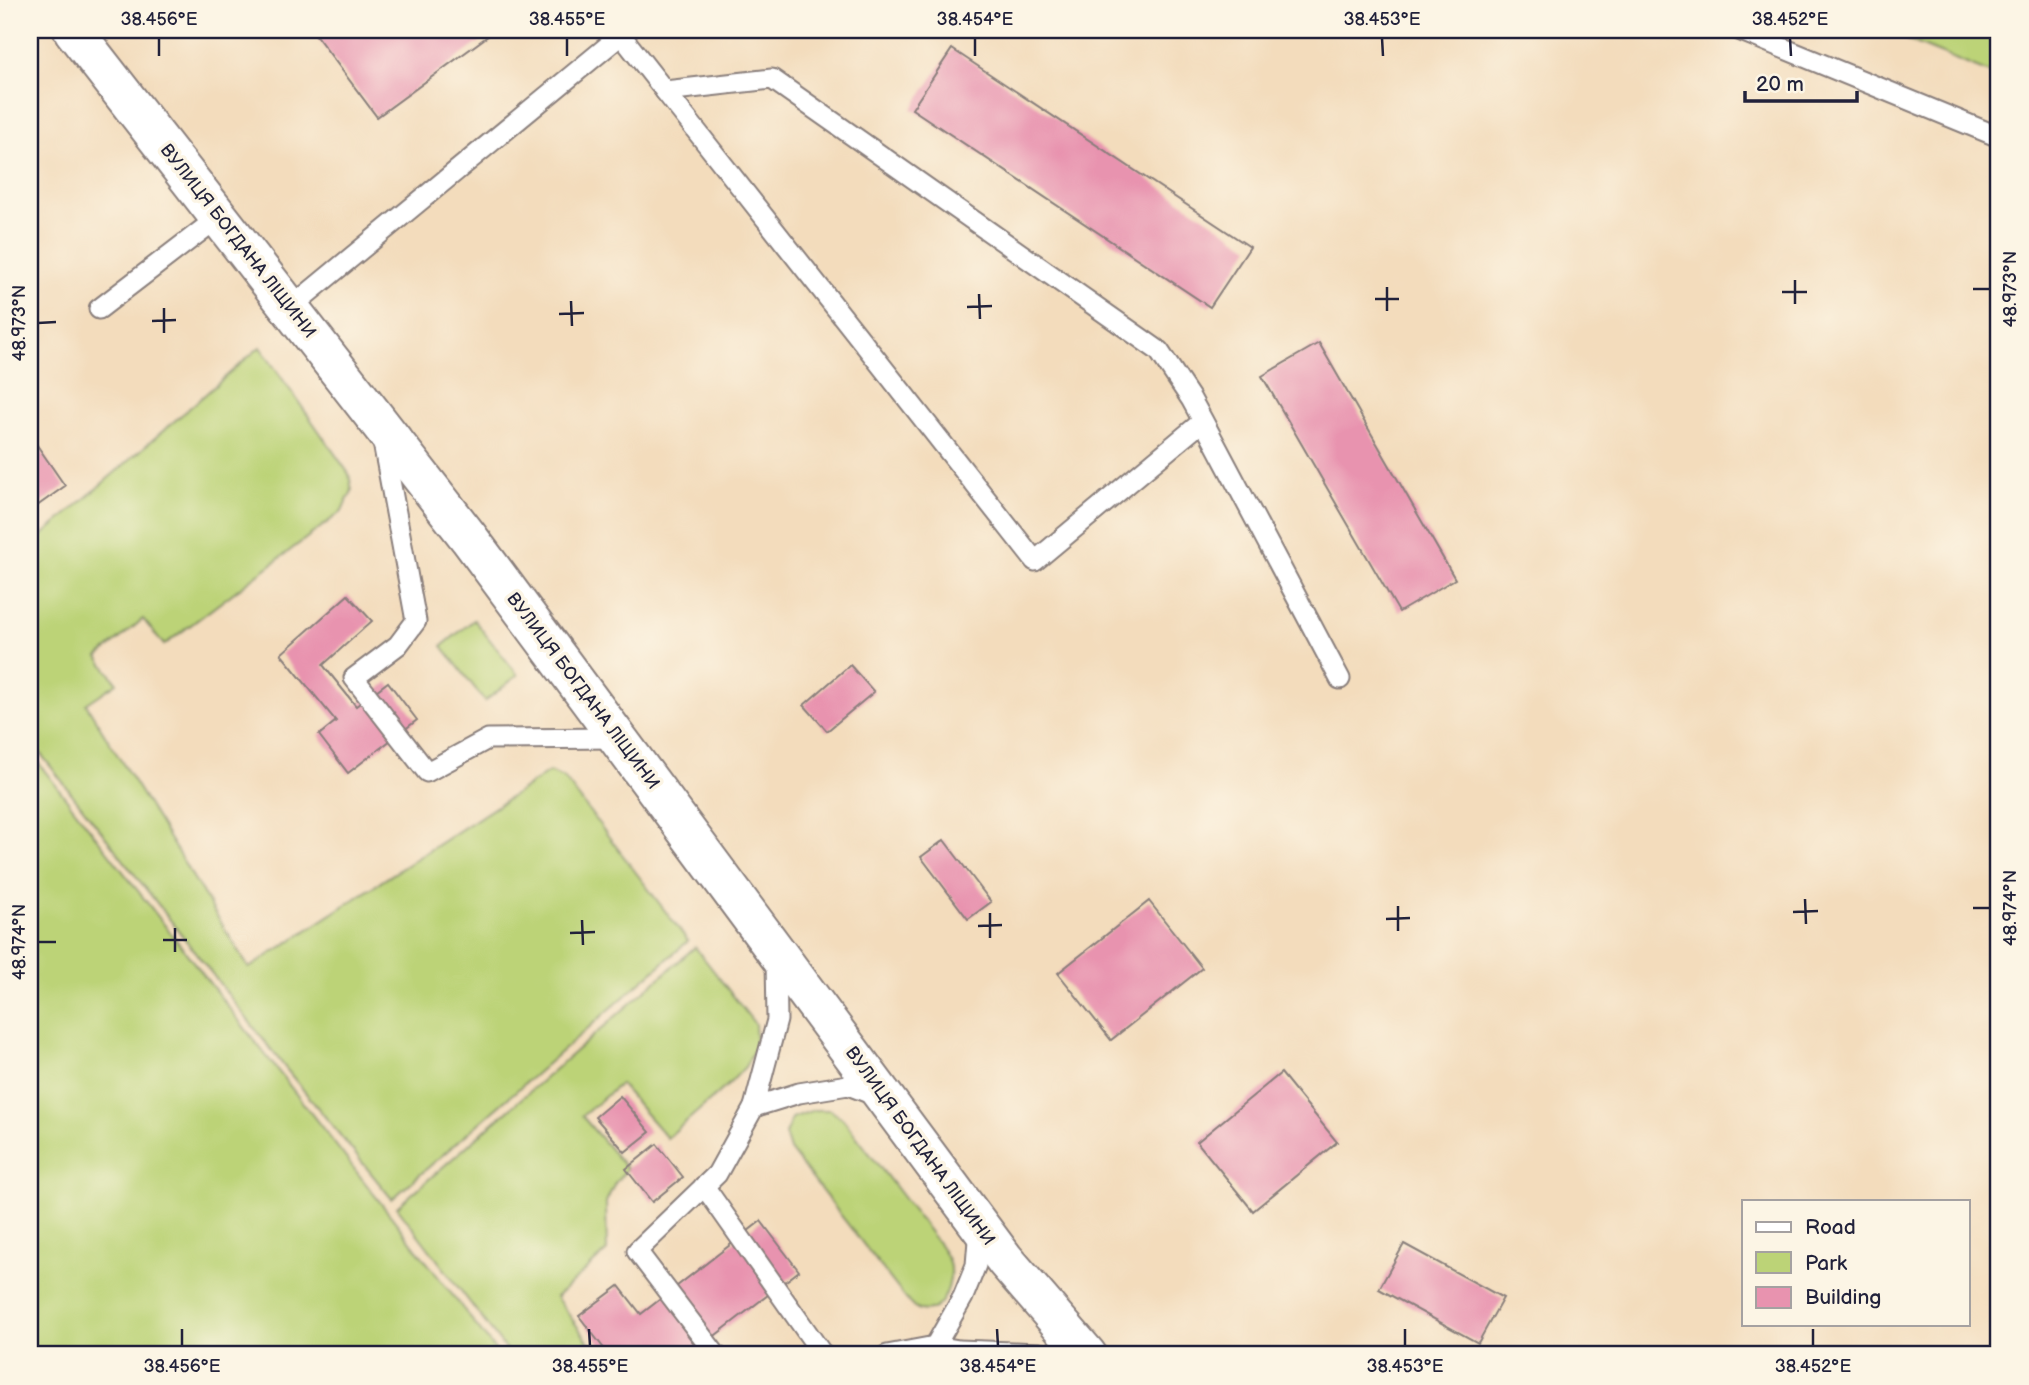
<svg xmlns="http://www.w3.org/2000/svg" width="2029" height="1385" font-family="'Balsamiq Sans',sans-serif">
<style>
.green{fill:#bcd377;stroke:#6f7a59;stroke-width:2}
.building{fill:#e893af}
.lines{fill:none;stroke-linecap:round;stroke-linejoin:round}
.service-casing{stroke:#8a7f7c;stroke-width:23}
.primary-casing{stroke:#8a7f7c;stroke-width:42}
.service{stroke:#fff;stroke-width:19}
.primary{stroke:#fff;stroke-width:38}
.ticks{fill:none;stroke:#22223b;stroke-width:2.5}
.labels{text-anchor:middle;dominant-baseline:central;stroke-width:7;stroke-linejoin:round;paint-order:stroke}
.street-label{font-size:18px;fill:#22223b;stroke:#fcf5e5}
.neatline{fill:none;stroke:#22223b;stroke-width:2.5}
.ticks-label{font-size:18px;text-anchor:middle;fill:#22223b}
</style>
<rect width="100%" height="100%" fill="#fcf5e5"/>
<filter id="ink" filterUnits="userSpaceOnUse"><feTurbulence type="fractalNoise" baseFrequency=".0143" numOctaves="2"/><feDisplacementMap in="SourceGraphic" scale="14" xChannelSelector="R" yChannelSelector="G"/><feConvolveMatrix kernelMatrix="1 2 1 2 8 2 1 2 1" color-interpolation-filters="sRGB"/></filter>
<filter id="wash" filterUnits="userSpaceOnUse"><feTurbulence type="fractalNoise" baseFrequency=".00686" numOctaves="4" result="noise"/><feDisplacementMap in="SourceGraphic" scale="28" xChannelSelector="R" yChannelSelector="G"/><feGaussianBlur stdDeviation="1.57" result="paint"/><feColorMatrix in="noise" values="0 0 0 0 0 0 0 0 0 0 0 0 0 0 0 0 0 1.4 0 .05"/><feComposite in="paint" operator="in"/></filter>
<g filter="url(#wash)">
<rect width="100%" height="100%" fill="#f3dcbc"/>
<g class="green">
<polygon points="1883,30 1999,30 1999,77"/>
<polygon points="260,347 349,474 352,491 341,512 164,645 143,619 98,657 117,683 86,704 249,968 549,772 564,778 688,941 392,1199 287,1070 30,740 30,546"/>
<polygon points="474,620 518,675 485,701 442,646"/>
<polygon points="30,752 499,1355 30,1355"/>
<polygon points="695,947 755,1024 756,1046 745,1067 729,1084 667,1138 620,1084 582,1116 627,1169 615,1183 606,1202 607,1251 556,1297 598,1355 510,1355 397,1207"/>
<path d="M814 1110H830L843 1119 941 1247C943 1252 948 1258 949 1263 954 1280 944 1316 920 1310 916 1309 913 1306 910 1304L790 1150 785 1134 792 1118Z"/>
</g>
<g id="blocks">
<g class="building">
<polygon points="312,30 496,30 377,117"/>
<polygon points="952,49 1250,247 1210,307 912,109"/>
<polygon points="1319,343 1455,579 1399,612 1262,376"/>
<polygon points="30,435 65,486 30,511"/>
<polygon points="348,595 372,621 323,665 356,706 388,682 417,720 348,773 319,735 336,721 281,654"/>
<polygon points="850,665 874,692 827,731 804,705"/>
<polygon points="944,840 991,902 968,919 921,857"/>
<polygon points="1149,901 1202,968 1111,1040 1058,973"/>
<polygon points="1281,1073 1337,1142 1253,1211 1197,1142"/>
<polygon points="620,1096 650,1132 625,1152 595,1117"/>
<polygon points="657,1144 683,1177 652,1202 626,1169"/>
<polygon points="761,1221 799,1271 690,1355 609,1355 579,1316 619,1286 641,1314"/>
<polygon points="1404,1244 1503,1298 1478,1343 1379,1289"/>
</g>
</g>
</g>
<g filter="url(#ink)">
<use href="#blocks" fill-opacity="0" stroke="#8a7f7c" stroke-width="2"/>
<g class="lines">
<g class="service-casing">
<g id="service">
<polyline points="1739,30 1999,137"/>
<polyline points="290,308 621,35 665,91"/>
<polyline points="99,309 219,217"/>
<polyline points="1203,421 1035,561 665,91 772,79 1159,351 1191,399 1203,421 1340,679"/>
<polyline points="382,437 416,621 398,645 354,678 427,772 488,739 617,738"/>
<polyline points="754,1107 799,1093 848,1085 874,1095"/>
<polyline points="704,1186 823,1355"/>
<polyline points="935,1346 963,1297 976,1265 979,1228"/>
<polyline points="716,1355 637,1251 717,1174 754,1107 777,1020 776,960"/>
<polyline points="887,1355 935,1346 959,1350 1039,1353 1050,1355"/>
</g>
</g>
<g class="primary-casing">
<polyline id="primary" points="73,30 469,538 1005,1260 1087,1355"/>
</g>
<use href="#service" class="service"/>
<use href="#primary" class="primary"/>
</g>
</g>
<path class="ticks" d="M159 38V56M567 38V56M975 38V56M1382 38 1383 56M1790 38 1791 56M1795 280V304M1387 287V311M1973 289H1990M1782 292H1807M979 294 980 319M1375 299H1399M571 301 572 326M967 307 992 306M164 308V333M559 314 584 313M152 321 176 320M38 323 56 322M1805 899 1806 924M1398 906V931M1973 908H1990M1793 912 1818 911M990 913V938M1386 919 1410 918M582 920 583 945M978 926 1002 925M175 928V952M570 933 595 932M163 940H187M38 942H56M182 1329V1346M589 1329 590 1346M997 1329 998 1346M1405 1329V1346M1813 1329V1346"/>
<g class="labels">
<g class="street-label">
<text transform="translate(238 241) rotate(52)">ВУЛИЦЯ БОГДАНА ЛІЩИНИ</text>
<text transform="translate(583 691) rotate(53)">ВУЛИЦЯ БОГДАНА ЛІЩИНИ</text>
<text transform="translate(920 1146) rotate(54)">ВУЛИЦЯ БОГДАНА ЛІЩИНИ</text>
</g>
</g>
<rect width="2029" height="1385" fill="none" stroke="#fcf5e5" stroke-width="77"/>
<rect x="1742" y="1200" width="228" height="126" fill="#fcf5e5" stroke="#a5a1a1" stroke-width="2"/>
<rect x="1756" y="1222" width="35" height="10" fill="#ffffff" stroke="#a5a1a1" stroke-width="2"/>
<text x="1805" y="1234" font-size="21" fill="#22223b">Road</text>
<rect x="1756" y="1252" width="35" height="21" fill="#bcd377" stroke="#a5a1a1" stroke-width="2"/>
<text x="1805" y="1270" font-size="21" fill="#22223b">Park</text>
<rect x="1756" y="1287" width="35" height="21" fill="#e893af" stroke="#a5a1a1" stroke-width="2"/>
<text x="1805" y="1304" font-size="21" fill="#22223b">Building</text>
<path d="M1745 91v10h112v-10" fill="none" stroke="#22223b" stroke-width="3.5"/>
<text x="1756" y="91" font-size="21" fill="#22223b" stroke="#fcf5e5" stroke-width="5" paint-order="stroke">20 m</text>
<rect x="38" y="38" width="1952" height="1308" class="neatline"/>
<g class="ticks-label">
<text x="159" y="25">38.456°E</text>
<text x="567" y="25">38.455°E</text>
<text x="975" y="25">38.454°E</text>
<text x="1382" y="25">38.453°E</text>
<text x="1790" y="25">38.452°E</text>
<text transform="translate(2010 289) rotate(-90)" y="6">48.973°N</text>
<text transform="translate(19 323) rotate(-90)" y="6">48.973°N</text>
<text transform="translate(2010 908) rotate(-90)" y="6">48.974°N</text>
<text transform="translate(19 942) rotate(-90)" y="6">48.974°N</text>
<text x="182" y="1372">38.456°E</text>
<text x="590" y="1372">38.455°E</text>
<text x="998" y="1372">38.454°E</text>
<text x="1405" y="1372">38.453°E</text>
<text x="1813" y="1372">38.452°E</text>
</g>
</svg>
